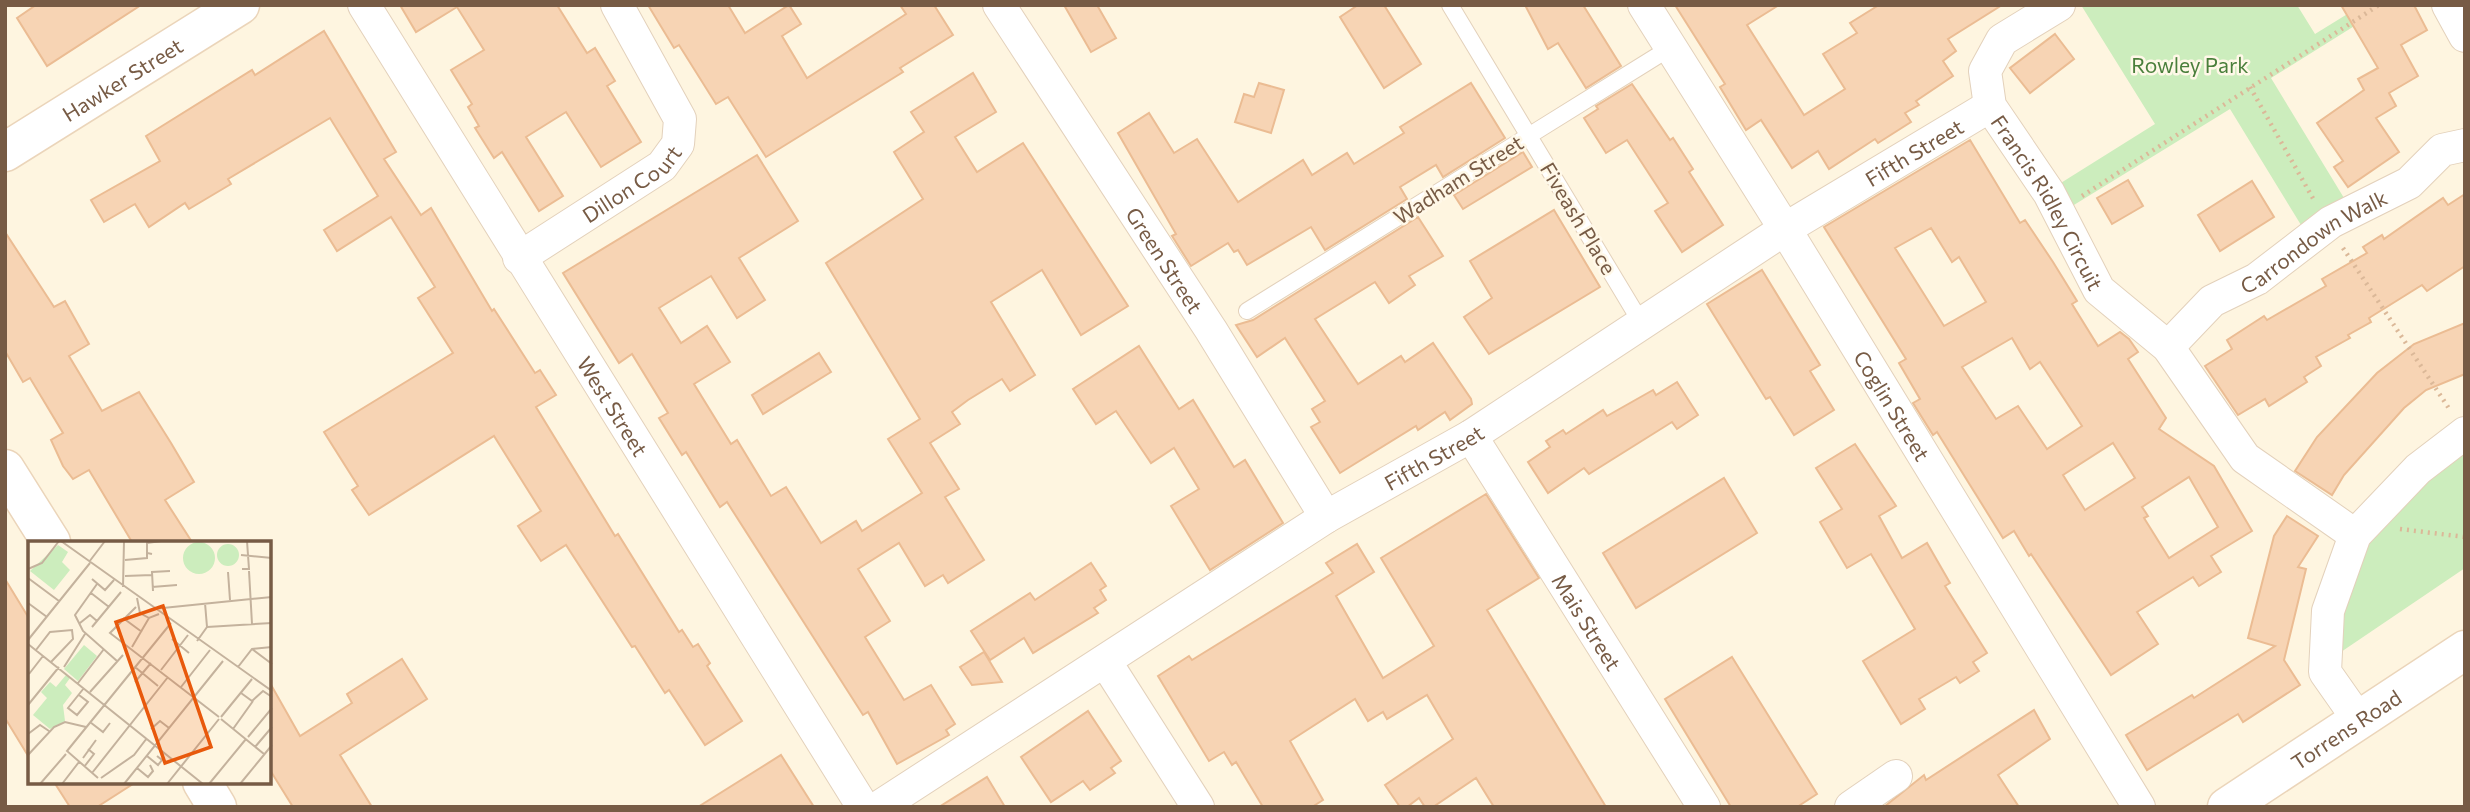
<svg xmlns="http://www.w3.org/2000/svg" width="2470" height="812" font-family="Commissioner,sans-serif">
<style>
.green{fill:#ccedbd}
.building{fill:#f7d4b4;stroke:#ebbc93;stroke-width:2;fill-rule:evenodd}
.lines{fill:none;stroke-linecap:round;stroke-linejoin:round}
.lane-casing{stroke:#e3d1bb;stroke-width:18}
.street-casing{stroke:#e3d1bb;stroke-width:34}
.secondary-casing{stroke:#ebd5ba;stroke-width:41}
.path{stroke:#dbb898;stroke-width:4.5;stroke-dasharray:2 5;stroke-linecap:butt}
.lane{stroke:#fff;stroke-width:16}
.street{stroke:#fff;stroke-width:32}
.secondary{stroke:#fff;stroke-width:38}
.labels{text-anchor:middle;dominant-baseline:central;stroke-width:5;stroke-linejoin:round;paint-order:stroke}
.park-label{font-size:21px;fill:#4a7f3b;stroke:#fff8e8}
.street-label{font-size:21px;fill:#775b45;stroke:#fff8e8}
.inset-road{fill:none;stroke:#c4b29d;stroke-width:2}
.view{fill:#e8590c;fill-opacity:0.15;stroke:#e8590c;stroke-width:3.5}
.inset-edge{fill:none;stroke:#775b45;stroke-width:3.5}
</style>
<rect width="100%" height="100%" fill="#fef5e0"/>
<g class="green">
<polygon points="2081,5 2297,5 2315,34 2362,5 2388,5 2271,78 2344,198 2301,225 2230,109 2069,208 2056,186 2155,124"/>
<path d="M2465 447V568L2338 654C2338 611 2361 548 2389 515 2411 490 2440 469 2465 447Z"/>
</g>
<g class="building">
<polygon points="36,5 141,5 47,66 17,18"/>
<polygon points="400,5 557,5 587,53 595,48 615,81 607,86 641,142 601,167 566,112 526,137 563,196 539,211 502,152 494,158 475,128 479,126 468,107 472,104 451,70 484,50 457,7 416,32"/>
<polygon points="648,5 728,5 745,33 789,5 801,24 782,36 807,78 906,14 900,5 934,5 953,35 900,68 903,72 766,157 728,97 716,104 679,45 674,48"/>
<polygon points="1064,5 1097,5 1116,38 1091,52"/>
<polygon points="1358,5 1384,5 1421,64 1384,88 1340,17"/>
<polygon points="1525,5 1583,5 1621,66 1586,88 1558,43 1548,49"/>
<polygon points="1675,5 1779,5 1747,25 1804,115 1845,89 1823,54 1857,33 1850,23 1879,5 2002,5 1948,39 1956,51 1943,61 1953,76 1916,101 1919,105 1905,113 1911,122 1878,143 1875,139 1829,169 1818,151 1792,168 1761,120 1746,130 1720,87 1725,84"/>
<polygon points="2341,5 2414,5 2427,30 2401,45 2418,76 2389,93 2396,106 2376,118 2399,152 2348,187 2334,167 2343,161 2317,123 2364,90 2358,79 2378,68"/>
<polygon points="324,31 396,152 384,159 421,215 431,208 492,311 494,309 535,373 540,370 556,395 536,407 615,536 618,534 679,632 682,630 693,647 698,644 710,663 707,666 742,721 705,745 669,690 665,693 635,646 632,647 566,545 541,561 518,526 541,511 494,436 369,515 352,490 358,486 324,432 453,353 418,298 435,287 391,217 337,251 324,230 378,196 330,118 228,179 231,184 189,209 185,203 149,227 135,204 104,222 91,200 160,161 146,136 252,70 255,75"/>
<polygon points="2055,34 2074,59 2030,93 2010,68"/>
<polygon points="973,73 996,112 955,137 977,172 1023,143 1128,306 1081,335 1042,270 991,302 1035,375 1010,391 1002,379 968,400 952,412 960,424 930,443 959,489 945,497 984,560 948,583 943,575 925,586 899,543 858,569 890,621 865,637 904,700 931,685 955,724 946,730 949,735 897,764 868,712 863,715 727,502 720,507 686,452 682,455 659,418 668,413 632,354 619,363 563,273 757,155 798,221 739,258 765,300 737,318 711,276 659,308 681,343 707,326 730,362 694,384 731,444 737,440 771,496 786,487 821,543 856,521 862,531 922,493 888,439 920,419 826,263 923,199 894,152 924,132 911,112"/>
<polygon points="1259,83 1284,90 1271,133 1235,122 1244,94 1254,97"/>
<polygon points="1471,83 1505,138 1443,177 1436,165 1400,187 1407,199 1325,250 1311,227 1247,265 1238,250 1234,252 1228,243 1191,266 1172,236 1176,234 1118,133 1149,113 1174,153 1197,139 1238,202 1303,160 1312,175 1347,153 1354,164 1404,133 1400,127"/>
<polygon points="1632,84 1670,140 1673,138 1693,169 1689,172 1723,225 1682,252 1655,211 1668,203 1627,140 1606,153 1584,118 1598,109 1596,106"/>
<path d="M1970 140 2020 223 2025 220 2053 262 2077 301 2072 304 2098 346 2120 332 2129 339 2138 352 2128 359 2166 418 2159 429 2214 466 2252 531 2211 556 2221 572 2199 586 2193 577 2137 612 2158 644 2111 675 2031 554 2029 556 2014 531 2003 538 1937 432 1933 435 1913 403 1920 399 1899 363 1906 359 1824 227ZM1931 228 1952 262 1959 257 1986 302 1944 326 1895 248ZM2012 338 2030 369 2040 362 2082 426 2047 449 2018 406 1996 419 1962 367ZM2113 443 2135 478 2085 510 2063 475ZM2189 477 2218 527 2169 558 2144 518 2148 516 2142 507Z"/>
<polygon points="1523,152 1532,167 1463,209 1454,195"/>
<polygon points="2128,180 2143,206 2112,224 2097,198"/>
<polygon points="2252,181 2274,217 2220,251 2198,215"/>
<polygon points="2465,194 2465,266 2427,291 2422,285 2369,318 2371,322 2348,335 2350,338 2316,357 2321,366 2304,377 2307,382 2269,406 2265,399 2238,415 2205,366 2232,349 2227,340 2264,316 2267,320 2326,286 2322,279 2367,253 2363,247 2382,235 2384,239 2443,198 2448,205"/>
<polygon points="1554,210 1600,287 1489,354 1464,317 1492,298 1470,261"/>
<polygon points="1418,217 1443,256 1409,276 1415,285 1389,303 1375,282 1315,319 1358,384 1401,356 1405,362 1433,343 1471,399 1472,404 1450,420 1445,412 1418,430 1416,426 1340,473 1311,427 1320,422 1312,409 1325,401 1285,338 1257,357 1236,325 1253,320"/>
<polygon points="5,232 54,307 65,301 89,344 69,356 102,411 139,392 171,443 194,482 165,500 192,542 132,542 89,470 73,479 63,466 51,440 63,433 30,378 23,382 5,351"/>
<polygon points="1762,270 1820,365 1810,371 1834,410 1794,435 1770,397 1766,399 1707,304"/>
<polygon points="2465,323 2465,374 2426,390 2404,408 2344,475 2332,495 2295,471 2317,437 2377,373 2414,344"/>
<polygon points="1139,346 1179,409 1193,400 1234,467 1245,460 1283,523 1210,570 1171,506 1199,489 1174,448 1151,463 1116,411 1096,424 1073,389"/>
<polygon points="819,353 831,372 763,414 752,395"/>
<polygon points="1677,382 1698,415 1677,429 1672,422 1589,474 1584,468 1548,493 1528,462 1550,447 1546,441 1563,430 1566,434 1603,410 1607,416 1653,390 1656,395"/>
<polygon points="1855,444 1896,506 1879,516 1902,558 1927,543 1950,583 1945,586 1987,653 1973,662 1979,671 1960,683 1956,677 1919,699 1925,709 1901,724 1863,661 1915,629 1871,554 1847,568 1820,522 1842,509 1816,468"/>
<polygon points="1724,478 1757,533 1636,608 1603,553"/>
<polygon points="1486,494 1539,578 1487,610 1606,807 1494,807 1476,778 1433,807 1425,807 1419,798 1407,807 1400,807 1385,785 1453,739 1427,695 1387,719 1383,712 1368,721 1355,699 1290,741 1323,800 1312,807 1263,807 1236,762 1232,765 1224,752 1209,761 1158,676 1189,656 1192,660 1333,573 1326,563 1357,544 1374,572 1336,596 1383,678 1434,646 1381,558"/>
<polygon points="2287,516 2318,536 2298,567 2306,569 2284,660 2300,685 2243,722 2238,714 2147,770 2126,735 2192,695 2194,698 2275,646 2248,638 2274,536"/>
<polygon points="1091,563 1106,586 1100,590 1106,600 1094,608 1098,613 1033,653 1024,638 990,660 971,631 1030,593 1035,600"/>
<polygon points="5,579 30,620 30,759 5,718"/>
<polygon points="984,652 1002,682 972,685 960,667"/>
<polygon points="1732,657 1817,794 1797,807 1731,807 1665,699"/>
<polygon points="402,659 427,699 340,755 372,807 293,807 270,770 270,683 300,736 352,703 347,694"/>
<polygon points="2034,710 2050,739 1998,775 2019,807 1884,807 1924,775 1926,780"/>
<polygon points="1088,711 1121,761 1111,768 1115,773 1090,790 1083,781 1051,802 1021,757"/>
<polygon points="781,755 814,807 698,807"/>
<polygon points="987,777 1005,807 939,807"/>
<polygon points="54,782 136,782 97,807 70,807"/>
</g>
<g class="lines">
<g class="lane-casing">
<g id="lane">
<polyline points="1450,5 1642,324"/>
<polyline points="1247,311 1670,48"/>
</g>
</g>
<g class="street-casing">
<g id="street">
<path id="s1" d="M364 5 863 807"/>
<path id="s2" d="M999 5 1211 330 1326 517"/>
<path id="s3" d="M1644 5 1785 229 2139 807"/>
<path id="s4" d="M2059 5 2002 40 1985 71 1990 106 2049 193 2099 290 2168 347 2245 458 2355 535"/>
<polyline points="2448,5 2465,36"/>
<path id="s5" d="M519 258 662 166 678 144 680 119 617 5"/>
<path id="s6" d="M2168 347 2212 301 2257 279 2331 222 2409 183 2442 150 2465 145"/>
<path id="s7" d="M1471 436 1704 807"/>
<polyline points="1105,661 1198,807"/>
<polyline points="2358,719 2325,672 2328,611 2355,535 2418,469 2465,433"/>
<path id="s8" d="M879 807 1326 517 1471 436 1785 229 1990 106"/>
<polyline points="1851,807 1896,776"/>
</g>
</g>
<g class="secondary-casing">
<g id="secondary">
<path id="s9" d="M5 152 240 5"/>
<polyline points="5,469 51,542"/>
<polyline points="202,782 217,807"/>
<path id="s10" d="M2227 807 2465 650"/>
</g>
</g>
<g class="path">
<polyline points="2250,87 2315,202"/>
<polyline points="2082,196 2379,5"/>
<polyline points="2343,248 2450,410"/>
<polyline points="2400,529 2465,537"/>
</g>
<use href="#lane" class="lane"/>
<use href="#street" class="street"/>
<use href="#secondary" class="secondary"/>
</g>
<g class="labels">
<g class="park-label">
<text x="2190" y="64">Rowley Park</text>
</g>
<g class="street-label">
<text stroke="none"><textPath href="#s9" startOffset="138">Hawker Street</textPath></text>
<text stroke="none"><textPath href="#s8" startOffset="1225">Fifth Street</textPath></text>
<text transform="translate(1458 179) rotate(-32)">Wadham Street</text>
<text stroke="none"><textPath href="#s5" startOffset="135">Dillon Court</textPath></text>
<text stroke="none"><textPath href="#s4" startOffset="250">Francis Ridley Circuit</textPath></text>
<text transform="translate(1579 218) rotate(59)">Fiveash Place</text>
<text stroke="none"><textPath href="#s6" startOffset="182">Carrondown Walk</textPath></text>
<text stroke="none"><textPath href="#s2" startOffset="304">Green Street</textPath></text>
<text stroke="none"><textPath href="#s3" startOffset="471">Coglin Street</textPath></text>
<text stroke="none"><textPath href="#s1" startOffset="472">West Street</textPath></text>
<text stroke="none"><textPath href="#s8" startOffset="656">Fifth Street</textPath></text>
<text stroke="none"><textPath href="#s7" startOffset="219">Mais Street</textPath></text>
<text stroke="none"><textPath href="#s10" startOffset="142">Torrens Road</textPath></text>
</g>
</g>
<g transform="translate(28 541)">
<rect width="243" height="243" fill="#fef5e0"/>
<path d="M155 17a16 16 0 1 1 32 0a16 16 0 1 1-32 0ZM189 14a11 11 0 1 1 22 0a11 11 0 1 1-22 0ZM30 4 40 11 34 21 42 29 26 49 2 30ZM56 104 69 115 50 140 36 128ZM38 134 42 137 37 144 44 152 35 164 37 180 22 188 5 174 19 157 13 151 22 141 28 146Z" fill="#ccedbd"/>
<path class="inset-road" d="M33 0 244 150M124 13 119 12V2L133 0M213 14 244 17M97 19 119 17V12M61 21 77 0M0 28 14 22 31 0M214 28H221L219 0M221 30 224 83M200 31 202 59M97 35 124 34M0 37 31 60M64 38 77 49 86 39M69 43 47 74 55 90 89 120M95 46 96 0M124 46 149 44M125 50 124 31 142 30M63 52 81 66M109 57 112 72 121 77 131 73M0 62 19 76M108 66 82 92 191 176M125 68 244 56M95 77 114 91M52 82 62 74 69 80M64 86 93 51M179 86 244 82M144 98 161 112M0 99 62 22M169 100 179 86 177 62M0 103 175 243M104 106 121 77M224 108 244 123M8 109 22 91 44 89 45 98 23 121M36 126 57 93M107 126 130 145M210 126 224 108 244 106M133 129 160 94M1 133 15 115M107 141 123 122M50 142 76 108M153 146 182 109M62 151 95 114M213 152 224 160 235 150 244 156M51 154 60 161 49 174 40 167 56 147M0 164 31 126M193 176 224 138M193 178 236 213M62 181 75 191 82 182M123 188 132 180 141 187M205 188 225 160M0 193 12 184 21 190M220 196 244 167M227 206 244 186M0 214 26 186 37 181 58 186M119 215 130 224 134 219 129 215M55 217 68 199M56 226 66 213 60 208M109 227 120 236 125 230 122 224M64 232 140 136M70 237 39 210 143 82M73 237 106 214 119 197M12 243 38 213M34 243 51 221M96 243 195 120M139 243 191 178M181 243 218 198M212 243 244 204"/>
<path class="view" d="M135 65 183 206 137 222 88 81Z"/>
<rect width="243" height="243" class="inset-edge"/>
</g>
<rect width="2470" height="812" fill="none" stroke="#775b45" stroke-width="14"/>
</svg>
